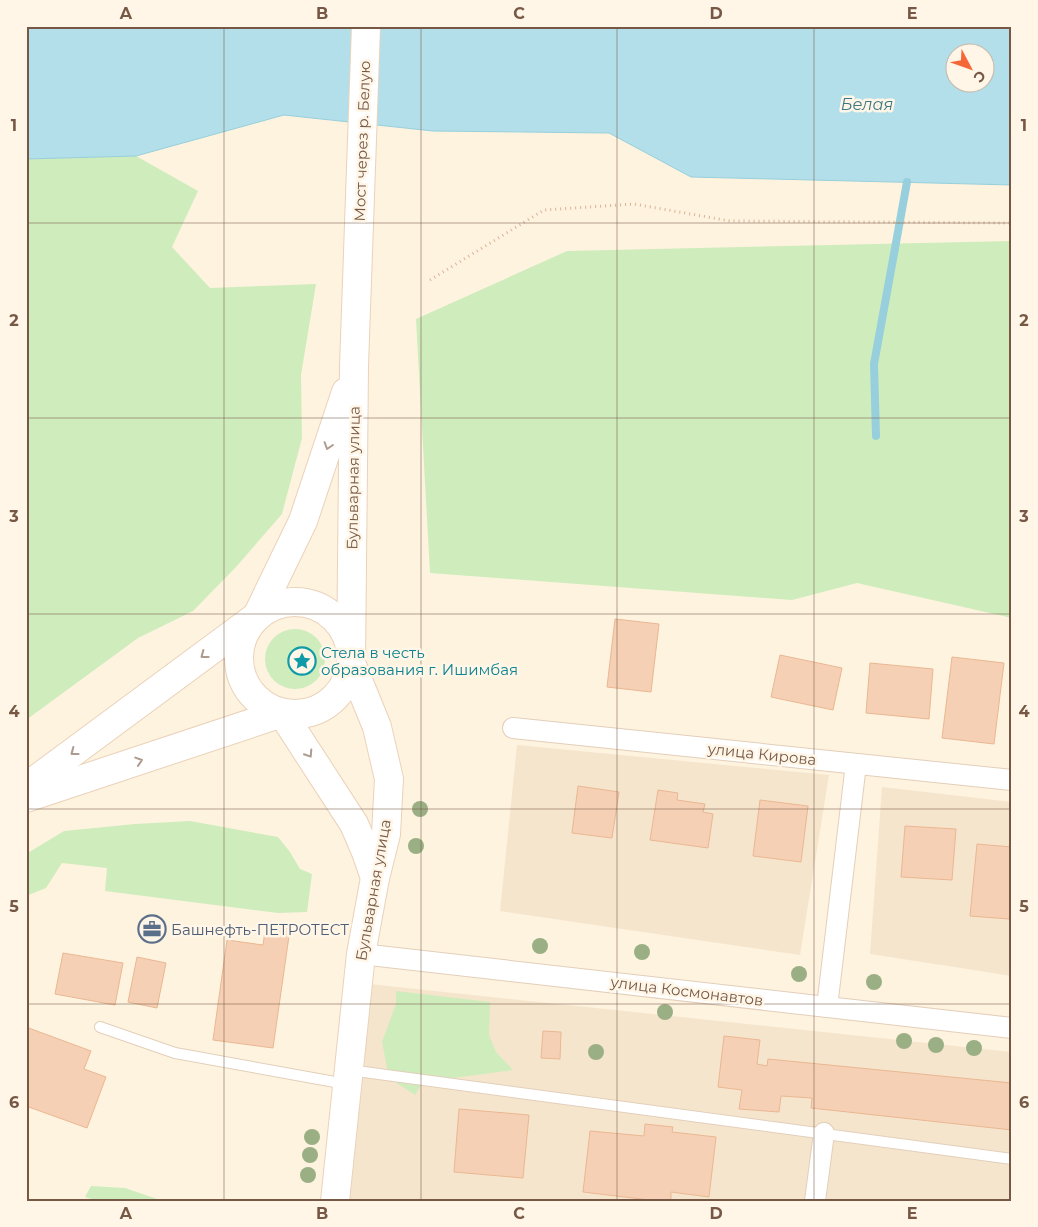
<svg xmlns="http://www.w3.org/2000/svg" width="1038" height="1227" font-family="Montserrat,sans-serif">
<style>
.residential{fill:#f6e5cd}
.green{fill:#cfecbd}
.water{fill:#b2dfe9;stroke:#97cfdc;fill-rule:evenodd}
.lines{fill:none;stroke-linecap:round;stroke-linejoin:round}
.stream{stroke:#97cfdc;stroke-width:8}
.building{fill:#f6d0b4;stroke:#eab793}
.lane-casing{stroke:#e3cfba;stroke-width:12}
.street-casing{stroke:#e3cfba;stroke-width:22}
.secondary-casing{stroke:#ead2ba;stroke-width:30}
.path{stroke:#dab398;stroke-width:3;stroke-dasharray:1 4;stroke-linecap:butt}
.lane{stroke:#fff;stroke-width:10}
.street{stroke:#fff;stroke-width:20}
.secondary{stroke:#fff;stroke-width:28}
.tree{fill:#9baf84}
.oneway{stroke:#ad9b8f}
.grid{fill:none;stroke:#765845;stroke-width:1;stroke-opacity:0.55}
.labels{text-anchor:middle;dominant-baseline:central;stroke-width:5;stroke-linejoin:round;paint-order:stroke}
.street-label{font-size:15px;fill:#765845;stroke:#fff6e7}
.culture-label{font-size:15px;fill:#0d838f;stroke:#fff6e7;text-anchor:start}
.service-label{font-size:15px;fill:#4e5e75;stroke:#fff6e7;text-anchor:start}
.water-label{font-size:16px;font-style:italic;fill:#3a7785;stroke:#fff6e7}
.neatline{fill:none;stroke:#765845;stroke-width:2}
.grid-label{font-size:16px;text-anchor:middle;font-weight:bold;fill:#765845}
</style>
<rect width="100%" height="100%" fill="#fef3df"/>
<g class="residential">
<polygon points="517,745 829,775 800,955 500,911"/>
<polygon points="882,787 1012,802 1012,976 870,954"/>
<polygon points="369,984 1012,1052 1012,1201 346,1201"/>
</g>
<g class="green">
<polygon points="136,156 198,191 172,247 210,288 316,284 301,375 302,438 282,514 236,567 193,611 138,638 26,720 26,159"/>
<polygon points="1012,241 1012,618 857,583 792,600 430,573 416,319 567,251"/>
<circle cx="295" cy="659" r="30"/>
<polygon points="190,821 278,837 290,852 300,869 312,874 307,912 278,913 105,891 107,868 62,863 46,888 26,896 26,854 64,831 135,824"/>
<polygon points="396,991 490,1002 489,1035 496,1052 513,1070 423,1082 415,1095 389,1078 382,1042 396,1004"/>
<polygon points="91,1186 125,1188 163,1201 97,1201 85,1197"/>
</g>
<path class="water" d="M26 26H1012V185L691 177 609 133 433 131 284 115 136 156 26 159ZM956 52H986V82H956Z"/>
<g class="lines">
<polyline class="stream" points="876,436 874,364 907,182"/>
</g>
<g class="building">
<polygon points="615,619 659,624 651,692 607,687"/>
<polygon points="780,655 842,668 833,710 771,697"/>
<polygon points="952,657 1004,663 994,744 942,738"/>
<polygon points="870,663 933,669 929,719 866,713"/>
<polygon points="578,786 619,792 612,838 572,833"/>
<polygon points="658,790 678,793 677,800 705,804 703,812 713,814 708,848 650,840"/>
<polygon points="760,800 808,806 801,862 753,856"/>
<polygon points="905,826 956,829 952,880 901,877"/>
<polygon points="977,844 1012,847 1012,892 1009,919 970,916"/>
<polygon points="266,925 290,929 273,1048 213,1040 227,940 263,945"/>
<polygon points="63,953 123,963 115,1005 55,994"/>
<polygon points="137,957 166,963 157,1008 128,1002"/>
<polygon points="26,1027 91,1051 84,1069 106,1077 87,1128 26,1106"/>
<polygon points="543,1031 561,1032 560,1059 541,1058"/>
<polygon points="724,1036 760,1040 757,1064 767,1066 768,1059 1012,1083 1012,1130 811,1108 812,1098 781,1096 779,1112 739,1109 742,1090 718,1087"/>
<polygon points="459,1109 529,1115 523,1178 454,1172"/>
<polygon points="645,1124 673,1127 672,1132 716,1137 709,1197 671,1192 671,1201 658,1201 583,1192 590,1131 644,1136"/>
</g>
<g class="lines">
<g class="lane-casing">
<g id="lane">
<polyline points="100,1027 175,1053 346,1084"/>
<polyline points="349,1070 1012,1159"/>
</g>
</g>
<g class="street-casing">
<g id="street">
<polyline points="513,728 1012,780"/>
<polyline points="361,954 1012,1028"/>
<polyline points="827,1007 856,764"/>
<polyline points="815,1201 824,1133"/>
</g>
</g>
<g class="secondary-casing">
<g id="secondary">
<circle cx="295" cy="658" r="56"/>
<polyline points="26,787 257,616 303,521 346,392"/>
<polyline points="26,798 282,713 354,824 366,852 375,878"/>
<polyline points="335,1201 361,954 375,878 386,834 389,779 377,727 351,663 354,366 366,26"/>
</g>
</g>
<polyline class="path" points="430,280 544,210 634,204 730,221 1012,223"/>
<use href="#lane" class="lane"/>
<use href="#street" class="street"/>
<use href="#secondary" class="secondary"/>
</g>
<g class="tree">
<circle cx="420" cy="809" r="8"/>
<circle cx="416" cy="846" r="8"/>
<circle cx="540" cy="946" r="8"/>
<circle cx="642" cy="952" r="8"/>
<circle cx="799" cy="974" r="8"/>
<circle cx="874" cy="982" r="8"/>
<circle cx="665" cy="1012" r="8"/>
<circle cx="904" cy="1041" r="8"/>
<circle cx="936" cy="1045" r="8"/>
<circle cx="974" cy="1048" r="8"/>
<circle cx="596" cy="1052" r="8"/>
<circle cx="312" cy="1137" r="8"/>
<circle cx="310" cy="1155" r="8"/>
<circle cx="308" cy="1175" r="8"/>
</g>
<defs><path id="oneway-chevron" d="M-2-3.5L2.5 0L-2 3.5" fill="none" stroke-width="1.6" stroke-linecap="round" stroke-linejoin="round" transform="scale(1.25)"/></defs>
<g class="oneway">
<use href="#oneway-chevron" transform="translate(328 446) rotate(108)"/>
<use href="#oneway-chevron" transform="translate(204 655) rotate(143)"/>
<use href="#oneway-chevron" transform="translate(74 752) rotate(143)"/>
<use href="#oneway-chevron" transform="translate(309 754) rotate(57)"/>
<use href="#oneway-chevron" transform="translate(139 761) rotate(-18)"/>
</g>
<path class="grid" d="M224 26V1201M421 26V1201M617 26V1201M814 26V1201M26 223H1012M26 418H1012M26 614H1012M26 809H1012M26 1004H1012"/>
<defs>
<g id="sight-ring" transform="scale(1.4375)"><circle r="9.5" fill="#fff6e7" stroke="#0f9aa8" stroke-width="1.5"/><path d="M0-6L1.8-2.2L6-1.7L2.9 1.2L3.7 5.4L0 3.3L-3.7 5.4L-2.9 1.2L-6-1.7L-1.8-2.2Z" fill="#0f9aa8"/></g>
<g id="office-ring" transform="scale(1.4375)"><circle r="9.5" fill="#fff6e7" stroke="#5c6f8a" stroke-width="1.5"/><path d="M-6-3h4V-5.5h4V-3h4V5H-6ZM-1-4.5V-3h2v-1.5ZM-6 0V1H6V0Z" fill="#5c6f8a"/></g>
</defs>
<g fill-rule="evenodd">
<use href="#sight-ring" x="302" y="661"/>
<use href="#office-ring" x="152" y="929"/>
</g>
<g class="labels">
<g class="street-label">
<text transform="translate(362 141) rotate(-88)">Мост через р. Белую</text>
<text transform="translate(353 478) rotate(-89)">Бульварная улица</text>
<text transform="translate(762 754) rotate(6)">улица Кирова</text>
<text transform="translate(373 890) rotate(-80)">Бульварная улица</text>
<text transform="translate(687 991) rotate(7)">улица Космонавтов</text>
</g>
<g class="culture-label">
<text x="321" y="652">Стела в честь<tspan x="321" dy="17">образования г. Ишимбая</tspan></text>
</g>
<g class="service-label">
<text x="171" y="929">Башнефть-ПЕТРОТЕСТ</text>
</g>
<g class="water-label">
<text x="867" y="104">Белая</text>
</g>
</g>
<rect width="1038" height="1227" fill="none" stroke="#fff6e7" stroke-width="55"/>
<g transform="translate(970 68) rotate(131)"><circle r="24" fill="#fff6e7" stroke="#c8b7a6"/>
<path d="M0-4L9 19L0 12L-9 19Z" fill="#f46838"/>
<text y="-8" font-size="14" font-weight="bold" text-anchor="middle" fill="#765845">С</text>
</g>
<rect x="28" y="28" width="982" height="1172" class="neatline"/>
<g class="grid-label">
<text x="126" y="19">A</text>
<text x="322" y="19">B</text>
<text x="519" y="19">C</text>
<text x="716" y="19">D</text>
<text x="912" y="19">E</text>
<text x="14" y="131">1</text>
<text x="1024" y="131">1</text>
<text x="14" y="326">2</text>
<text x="1024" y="326">2</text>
<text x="14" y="522">3</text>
<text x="1024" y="522">3</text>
<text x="14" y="717">4</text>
<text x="1024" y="717">4</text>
<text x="14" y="912">5</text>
<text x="1024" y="912">5</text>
<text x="14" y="1108">6</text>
<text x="1024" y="1108">6</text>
<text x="126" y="1219">A</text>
<text x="322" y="1219">B</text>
<text x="519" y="1219">C</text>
<text x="716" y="1219">D</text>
<text x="912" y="1219">E</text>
</g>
</svg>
